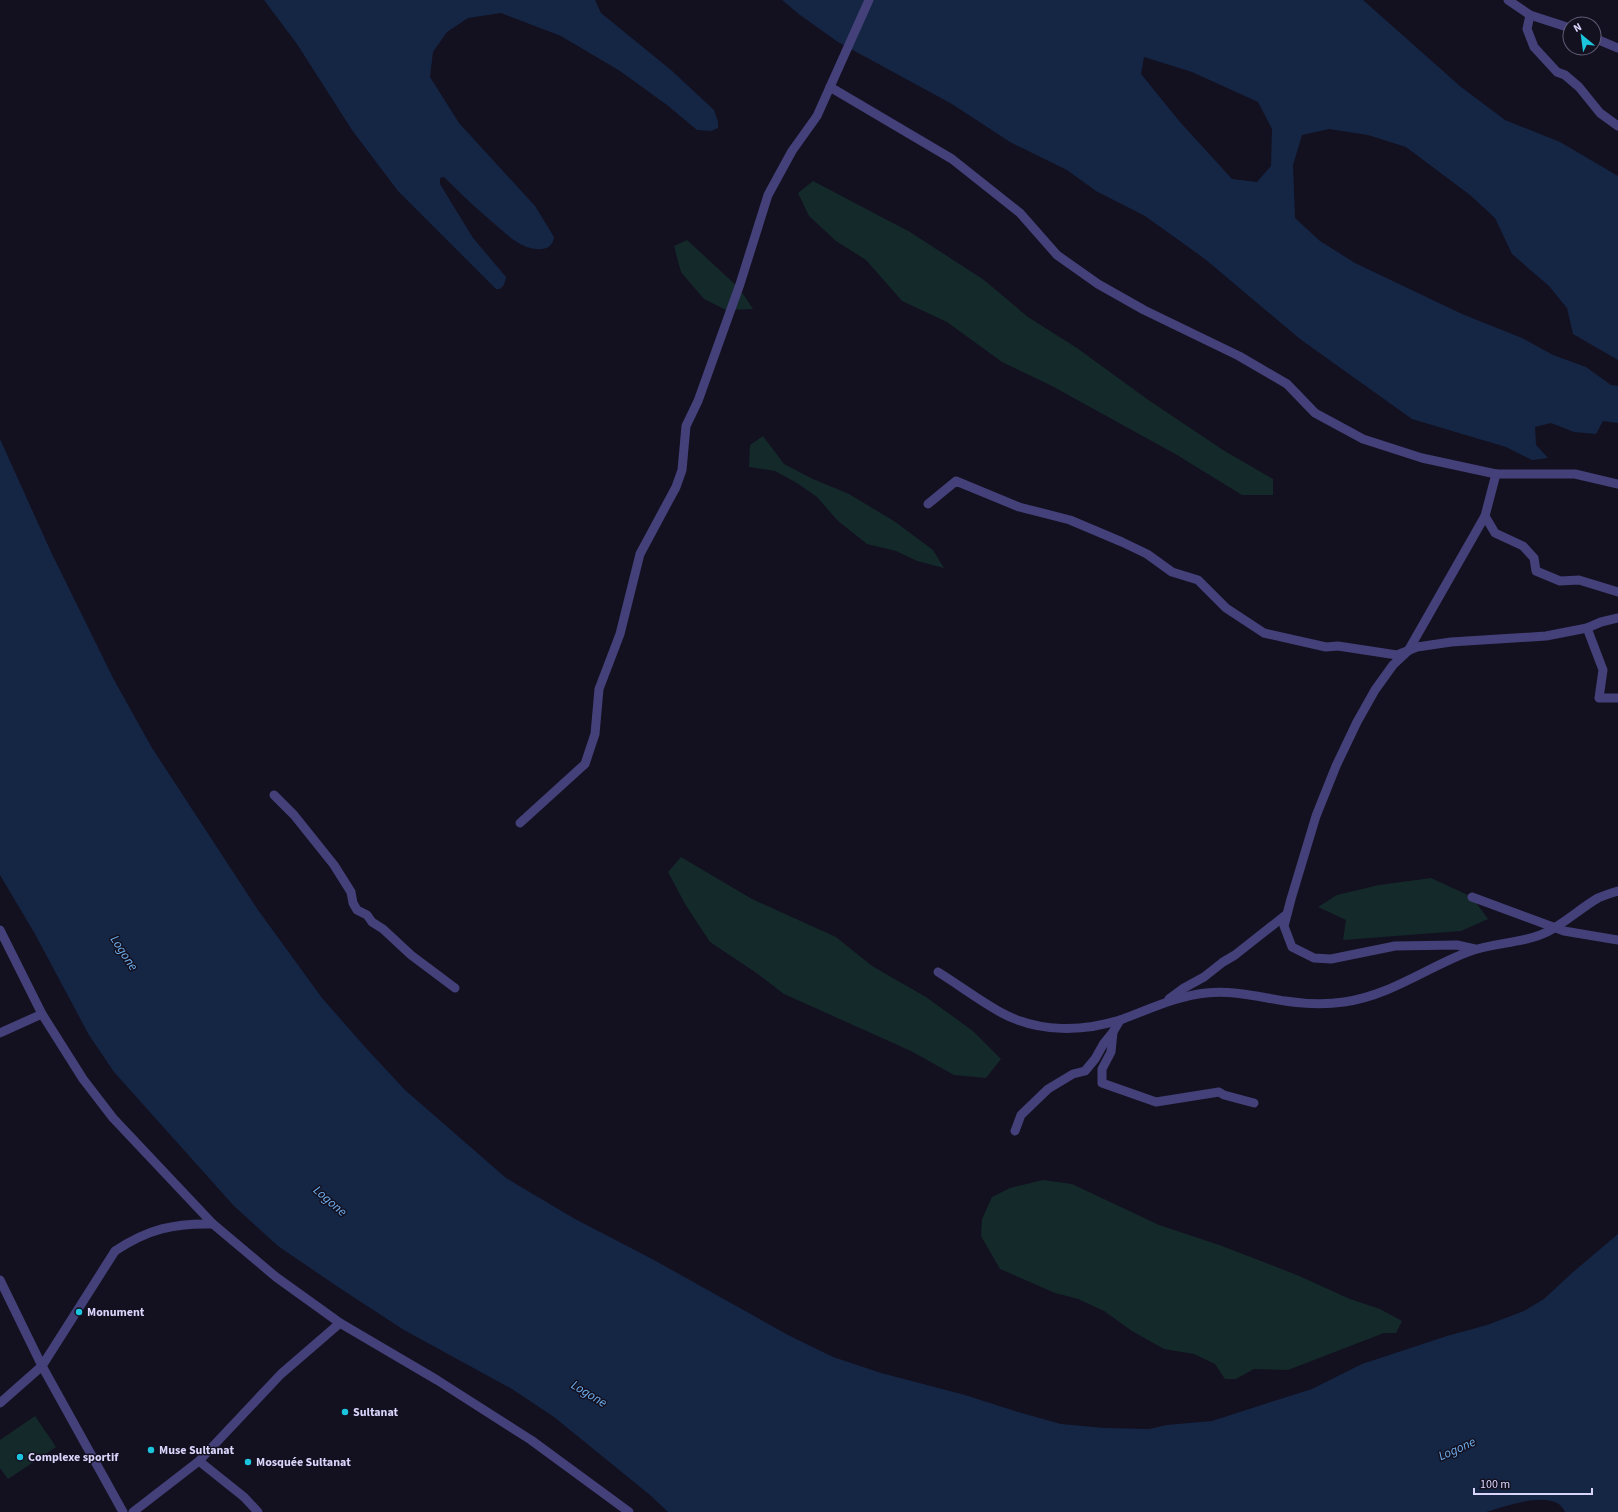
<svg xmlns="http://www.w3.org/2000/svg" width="1618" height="1512" font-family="'Source Sans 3',sans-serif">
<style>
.green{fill:#142929}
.water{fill:#152644;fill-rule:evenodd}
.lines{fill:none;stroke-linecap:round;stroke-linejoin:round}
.minor{stroke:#444079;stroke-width:9}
.poi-dot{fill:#1cc5de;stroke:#131020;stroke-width:1.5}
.labels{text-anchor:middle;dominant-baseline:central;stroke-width:3;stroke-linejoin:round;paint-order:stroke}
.poi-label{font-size:12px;font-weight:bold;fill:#d9d4fa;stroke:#131020;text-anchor:start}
.water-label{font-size:13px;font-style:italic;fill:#6eafed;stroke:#131020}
</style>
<rect width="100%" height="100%" fill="#131020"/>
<g class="green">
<polygon points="813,181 910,232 984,280 1028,317 1077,348 1147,399 1223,450 1273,479 1273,495 1242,495 1177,455 1052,386 1002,362 947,322 902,301 866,260 836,241 809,216 798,193"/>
<polygon points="687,240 739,288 753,309 726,310 704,299 681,272 674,246"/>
<polygon points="763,436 784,464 813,479 849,494 894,521 933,550 944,568 917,561 896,551 867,544 838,521 817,497 797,483 775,471 749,467 750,445"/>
<polygon points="681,857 752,899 836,937 872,966 926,997 973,1031 1001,1059 986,1078 954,1075 911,1051 784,994 755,972 710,942 685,904 668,872"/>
<polygon points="1431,878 1472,897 1488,919 1461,931 1343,940 1346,920 1318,907 1337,895 1379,885"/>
<polygon points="1043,1180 1072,1184 1159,1225 1222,1246 1297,1275 1350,1299 1380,1309 1402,1321 1396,1333 1384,1333 1288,1370 1254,1369 1236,1379 1225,1379 1215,1364 1194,1354 1164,1349 1132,1331 1104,1311 1078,1299 1055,1293 1000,1269 981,1236 982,1219 992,1197 1010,1188"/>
<polygon points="35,1416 56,1447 8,1479 0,1468 0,1440"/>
</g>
<g class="water">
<path d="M264 0H595L601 13 671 70 714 110 718 122V128L711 131 697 130 667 105 620 71 561 36 501 13 468 18 447 32 433 52 430 77 459 123 535 206 554 237C552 255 529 250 517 242 510 238 504 232 498 227 479 211 461 194 444 177L440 178V184L473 238 506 277 504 285 500 289H496L398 191 352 130 297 44Z"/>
<path d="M782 0H1363L1461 87 1505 120 1560 142 1618 176V360L1573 334 1567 308 1549 286 1512 254 1495 218 1470 195 1406 147 1368 135 1329 129 1302 135 1293 165 1295 218 1320 241 1355 263 1462 314 1522 338 1553 355 1586 367 1611 385 1618 386V423L1603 421 1596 434 1574 432 1551 423 1535 427 1536 445 1548 458 1532 460 1506 447 1412 419 1300 339 1205 259 1145 216 1096 191 1067 170 1010 142 952 104 838 42 800 15ZM1144 57 1192 72 1258 102 1272 129 1271 166 1257 182 1232 179 1180 122 1141 74Z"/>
<path d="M0 439 51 552 113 678 152 748 258 910 322 998 365 1047 405 1090 506 1178 575 1219 654 1260 788 1335 833 1357 881 1373 965 1395 1018 1412 1061 1424 1104 1428 1149 1429 1167 1425 1212 1421 1271 1402 1312 1389 1362 1364 1447 1336 1487 1325 1524 1311 1544 1299 1572 1273 1618 1234V1512H1565C1555 1487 1504 1507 1486 1512H668L650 1495 554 1417 512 1389 404 1330 338 1287 278 1246 234 1206 114 1072 89 1035 35 934 0 875Z"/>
</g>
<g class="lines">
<g class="minor">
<polyline points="1508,0 1530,15 1527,29 1534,47 1557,72 1565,75 1579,87 1600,113 1618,126"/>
<polyline points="1530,15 1570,28"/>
<polyline points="1594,38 1618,48"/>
<polyline points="830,87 952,159 1020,213 1057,255 1098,284 1144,310 1239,356 1287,384 1315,413 1363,439 1422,458 1496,474 1485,516 1495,533 1523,546 1534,558 1536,571 1560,581 1579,580 1618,592"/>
<polyline points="1496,474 1575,474 1618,484"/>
<polyline points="928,504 956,481 1019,507 1070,520 1122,542 1147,554 1172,572 1198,580 1226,608 1264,633 1326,647 1338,646 1397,655 1417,647 1451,642 1546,636 1587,628 1601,622 1618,618"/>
<polyline points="1587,628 1603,670 1599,698 1618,698"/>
<polyline points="274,795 294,815 334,865 351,892 353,903 357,910 367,915 372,922 383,929 411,955 455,988"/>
<polyline points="520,823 585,764 595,734 599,689 620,634 640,554 676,487 682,470 686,426 698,401 740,284 768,195 792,151 817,116 869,0"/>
<polyline points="1472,897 1564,931 1618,940"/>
<polyline points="0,930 42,1014 83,1079 113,1118 213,1224 276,1277 340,1323 437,1380 531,1440 629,1512"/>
<polyline points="1475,949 1457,945 1395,946 1331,959 1314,958 1292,947 1284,926 1291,899 1316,816 1336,766 1357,722 1375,690 1393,665 1408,651 1485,516"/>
<path d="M938 972C959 985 980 1001 1002 1013 1039 1033 1084 1032 1123 1019 1150 1009 1177 996 1206 993 1233 990 1259 997 1285 1001 1305 1004 1324 1005 1344 1002 1389 996 1426 968 1468 952 1494 942 1524 944 1549 931 1566 922 1581 908 1598 898 1604 895 1611 893 1618 891"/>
<polyline points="1169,999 1184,988 1204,977 1223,962 1235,955 1287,914"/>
<polyline points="1120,1020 1113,1032 1111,1052 1102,1069 1102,1083 1156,1102 1219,1092 1224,1095 1254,1103"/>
<polyline points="0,1033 42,1014"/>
<polyline points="1015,1131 1021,1115 1048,1089 1073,1074 1085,1071 1095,1059 1104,1043 1113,1032"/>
<polyline points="0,1280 42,1366 123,1512"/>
<path d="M0 1403 42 1366 115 1251C148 1229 174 1223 213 1224"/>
<polyline points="199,1461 244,1497 258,1512"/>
<polyline points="133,1512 199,1461 281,1374 340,1323"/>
</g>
</g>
<g class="poi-dot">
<circle cx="79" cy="1312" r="4"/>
<circle cx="345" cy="1412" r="4"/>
<circle cx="151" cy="1450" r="4"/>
<circle cx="20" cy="1457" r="4"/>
<circle cx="248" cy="1462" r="4"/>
</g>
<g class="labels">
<g class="poi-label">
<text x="87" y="1312">Monument</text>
<text x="353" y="1412">Sultanat</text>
<text x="159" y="1450">Muse Sultanat</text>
<text x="28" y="1457">Complexe sportif</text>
<text x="256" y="1462">Mosquée Sultanat</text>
</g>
<g class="water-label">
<text transform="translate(124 953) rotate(57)">Logone</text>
<text transform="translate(330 1201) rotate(41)">Logone</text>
<text transform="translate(589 1394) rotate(31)">Logone</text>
<text transform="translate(1457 1449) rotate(-24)">Logone</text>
</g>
</g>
<g transform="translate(1582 36) rotate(331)"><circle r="19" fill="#131020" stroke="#625e77"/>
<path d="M0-3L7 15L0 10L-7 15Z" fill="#1cc5de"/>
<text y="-6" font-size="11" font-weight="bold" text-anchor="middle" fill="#d9d4fa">N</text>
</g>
<path d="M1474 1488v6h118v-6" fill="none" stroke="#d9d4fa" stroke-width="2"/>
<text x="1480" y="1488" font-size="12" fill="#d9d4fa" stroke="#131020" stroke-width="3" paint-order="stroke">100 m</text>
</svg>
